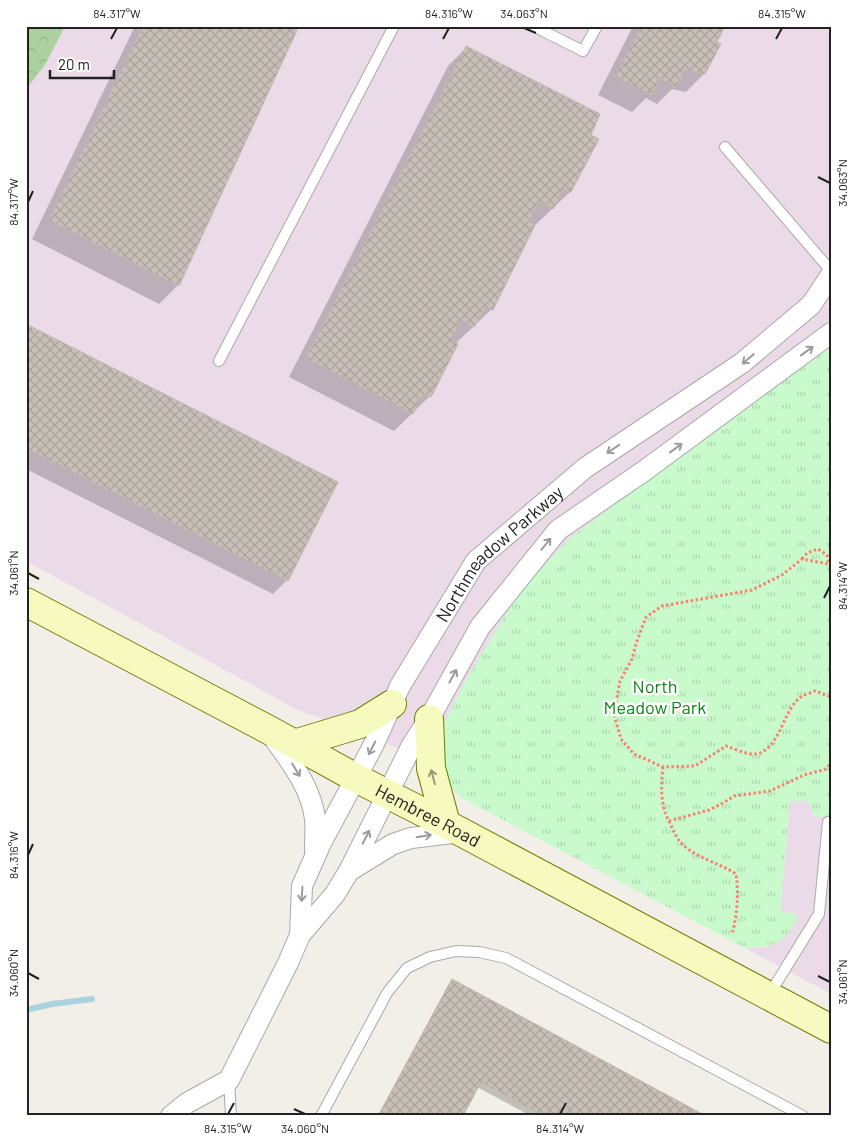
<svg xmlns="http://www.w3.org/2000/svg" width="857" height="1142" font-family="Barlow,sans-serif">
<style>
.industrial{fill:#ebdbe8}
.forest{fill:url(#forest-crowns)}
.park{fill:url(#park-tufts)}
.shadow{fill:#0003}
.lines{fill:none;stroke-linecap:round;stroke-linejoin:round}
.stream{stroke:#aad3df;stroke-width:6}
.building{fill:url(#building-cross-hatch);stroke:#c4b6ab}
.lane-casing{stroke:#a9a9a9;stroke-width:12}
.street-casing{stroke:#a9a9a9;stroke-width:22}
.secondary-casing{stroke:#707d05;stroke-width:30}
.path{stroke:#fa8072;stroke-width:3;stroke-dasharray:2.5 2.5;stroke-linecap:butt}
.lane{stroke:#fff;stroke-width:10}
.street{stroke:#fff;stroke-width:20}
.secondary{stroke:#f7fabf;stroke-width:28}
.oneway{stroke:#9c9c9c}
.oneway2{stroke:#979978}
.ticks{fill:none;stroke:#222;stroke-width:2}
.labels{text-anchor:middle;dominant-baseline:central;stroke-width:5;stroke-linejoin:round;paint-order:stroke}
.street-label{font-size:18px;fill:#222;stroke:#fff}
.park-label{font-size:18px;fill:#0c8416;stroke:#fff}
.neatline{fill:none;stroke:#222;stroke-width:2}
.ticks-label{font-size:12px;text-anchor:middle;fill:#222}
</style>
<defs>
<pattern id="forest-crowns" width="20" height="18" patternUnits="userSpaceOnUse" patternTransform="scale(1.25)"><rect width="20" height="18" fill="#add19e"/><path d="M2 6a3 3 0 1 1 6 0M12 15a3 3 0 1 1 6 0" fill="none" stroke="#95b388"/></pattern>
<pattern id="park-tufts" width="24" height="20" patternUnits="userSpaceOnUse" patternTransform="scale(1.25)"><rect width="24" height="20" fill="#c8facc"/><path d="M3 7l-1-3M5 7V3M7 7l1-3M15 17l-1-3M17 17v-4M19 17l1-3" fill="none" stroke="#acd6af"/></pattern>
<pattern id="building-cross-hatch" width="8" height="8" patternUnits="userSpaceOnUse" patternTransform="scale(1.25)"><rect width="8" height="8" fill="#c7bfb8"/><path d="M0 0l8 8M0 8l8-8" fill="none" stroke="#aba49e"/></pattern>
</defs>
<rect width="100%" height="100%" fill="#f2efe9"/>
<g class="industrial">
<polygon points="50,26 831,26 831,347 658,472 436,763 296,709 26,561 26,65"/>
<polygon points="790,800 808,801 814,816 831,818 831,994 745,948 768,947 794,913 780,912"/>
</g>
<polygon class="forest" points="26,26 65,26 45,65 26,89"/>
<path class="park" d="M831 347V818L814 816 808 801H790L780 912 794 913 797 917C786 945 772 947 745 948L462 798 445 782 437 738 465 682 520 591 568 540 658 472Z"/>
<g class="shadow">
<polygon points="135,26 298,26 178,285 159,304 32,239"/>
<polygon points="633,26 723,26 704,74 686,92 672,89 657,104 646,98 632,112 598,95"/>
<polygon points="466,48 597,139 570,192 533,227 492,309 456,343 430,396 394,431 289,377 448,66"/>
<polygon points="26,325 287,580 273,594 26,469"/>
<polygon points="831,812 831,908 828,815"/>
<polygon points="452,981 704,1116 531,1116 477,1087 461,1116 378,1116 448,985"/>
</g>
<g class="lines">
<polyline class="stream" points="26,1010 52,1004 92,999"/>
</g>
<g class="building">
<polygon points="143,26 299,26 179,286 49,220"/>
<polygon points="641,26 725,26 717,42 721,44 705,74 685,70 676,87 660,78 652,95 615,77"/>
<polygon points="466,46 600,114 591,135 599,139 571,192 563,189 553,209 539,202 529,221 535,225 493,310 486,307 474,327 461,320 451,340 458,344 431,397 424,394 413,414 306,358"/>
<polygon points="26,324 338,482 288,581 26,448"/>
<polygon points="452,979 706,1116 543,1116 481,1082 463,1116 378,1116"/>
</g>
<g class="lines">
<g class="lane-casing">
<g id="lane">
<polyline points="533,26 583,51 597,26"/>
<polyline points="725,147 831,271"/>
<polyline points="219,361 394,26"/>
<polyline points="769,995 819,914 828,822"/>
<polyline points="229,1080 231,1116"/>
<polyline points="321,1116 387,993 407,968 430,957 456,951 479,952 506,958 803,1116"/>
</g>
</g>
<g class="street-casing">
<g id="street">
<path d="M271 734C289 760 311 786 315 819 316 829 315 840 315 850"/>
<polyline points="349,871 393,844 411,838 461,832"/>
<path id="s1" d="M300 935 302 886 321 843 373 746 400 686 476 561 585 468 742 363 811 305 831 275"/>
<polyline points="171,1116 187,1103 229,1080 288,963 300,935 335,894 349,871 412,745 429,719 480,627 558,530 644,471 831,333"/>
</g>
</g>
<g class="secondary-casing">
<g id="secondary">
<path id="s2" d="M26 602 269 730 356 778 446 824 831 1029"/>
<polyline points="429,719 431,768 446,824"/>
<polyline points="294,744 360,724 392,704"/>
</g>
</g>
<g class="path">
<polyline points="802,559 807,553 818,549 827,555 829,564"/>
<path d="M831 567 829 564 802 559 782 575 752 590 662 606 646 617 637 641 632 659 620 681 614 715 621 739 634 754 663 767 695 766 726 746C735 749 747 755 756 754 780 750 783 709 801 697 805 694 811 693 815 691L831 697"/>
<polyline points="831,731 831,733"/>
<path d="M663 767C661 783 660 806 669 821L709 810 723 803 734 796 770 791 804 775 826 769 831 763"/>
<path d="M669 821C672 827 674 833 678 839 689 856 720 863 736 874 739 895 737 915 732 935"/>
</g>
<use href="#lane" class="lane"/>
<use href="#street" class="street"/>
<use href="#secondary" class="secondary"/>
</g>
<defs><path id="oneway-shaft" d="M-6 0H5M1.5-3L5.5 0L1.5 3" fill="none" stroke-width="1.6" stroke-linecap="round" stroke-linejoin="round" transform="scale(1.25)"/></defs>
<g class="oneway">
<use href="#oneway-shaft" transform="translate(807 351) rotate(-36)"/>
<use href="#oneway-shaft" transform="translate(748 359) rotate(140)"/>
<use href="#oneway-shaft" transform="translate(676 448) rotate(-36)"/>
<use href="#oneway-shaft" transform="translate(613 449) rotate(146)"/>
<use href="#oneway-shaft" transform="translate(546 544) rotate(-51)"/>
<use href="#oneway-shaft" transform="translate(453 676) rotate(-61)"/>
<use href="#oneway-shaft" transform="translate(372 748) rotate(117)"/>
<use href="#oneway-shaft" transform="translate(296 770) rotate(59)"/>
<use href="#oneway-shaft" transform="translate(424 836) rotate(-9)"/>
<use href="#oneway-shaft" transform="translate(366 837) rotate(-63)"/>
<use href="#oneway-shaft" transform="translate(302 894) rotate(93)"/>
</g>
<use class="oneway2" href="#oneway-shaft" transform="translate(433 777) rotate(-105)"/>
<path class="ticks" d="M524 28 536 33M111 39 117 28M443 39 449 28M776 39 782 28M818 177 830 183M28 202 33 191M28 573 39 579M824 598 830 586M28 855 33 844M28 973 39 979M818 976 830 982M294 1109 305 1114M228 1114 234 1103M560 1114 566 1103"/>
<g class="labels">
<g class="street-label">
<text stroke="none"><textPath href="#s1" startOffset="439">Northmeadow Parkway</textPath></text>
<text stroke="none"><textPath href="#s2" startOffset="455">Hembree Road</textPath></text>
</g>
<g class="park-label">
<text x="655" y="686">North<tspan x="655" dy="21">Meadow Park</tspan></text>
</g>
</g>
<rect width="857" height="1142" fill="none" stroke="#ffffff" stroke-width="55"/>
<path d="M50 70v8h64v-8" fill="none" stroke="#222222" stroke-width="2.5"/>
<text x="58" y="70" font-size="15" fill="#222222" stroke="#ffffff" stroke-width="4" paint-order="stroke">20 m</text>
<rect x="28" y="28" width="802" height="1086" class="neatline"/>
<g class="ticks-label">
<text x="117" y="18">84.317°W</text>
<text x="449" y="18">84.316°W</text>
<text x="524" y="18">34.063°N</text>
<text x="782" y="18">84.315°W</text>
<text transform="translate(843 183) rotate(-90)" y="4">34.063°N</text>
<text transform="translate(14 202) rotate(-90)" y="4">84.317°W</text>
<text transform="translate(14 573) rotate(-90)" y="4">34.061°N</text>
<text transform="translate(843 586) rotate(-90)" y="4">84.314°W</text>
<text transform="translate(14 855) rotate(-90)" y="4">84.316°W</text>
<text transform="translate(14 973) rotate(-90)" y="4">34.060°N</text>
<text transform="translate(843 982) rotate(-90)" y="4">34.061°N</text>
<text x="228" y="1133">84.315°W</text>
<text x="305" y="1133">34.060°N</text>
<text x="560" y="1133">84.314°W</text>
</g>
</svg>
